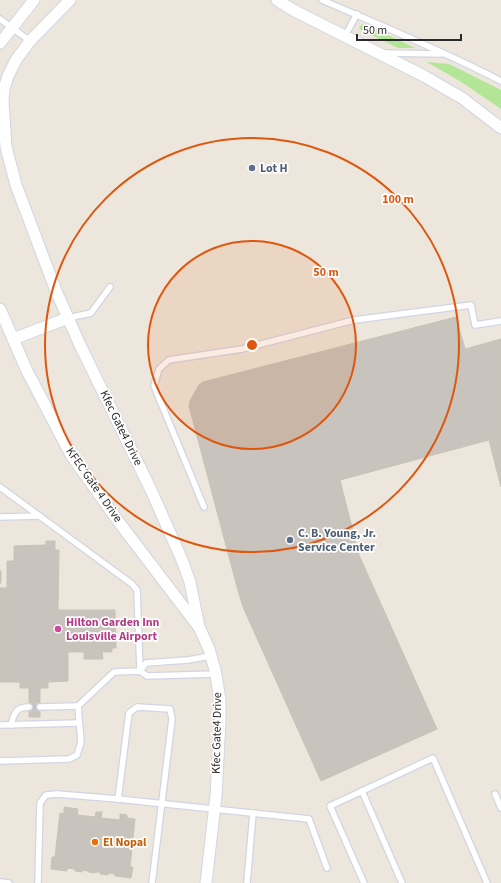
<svg xmlns="http://www.w3.org/2000/svg" width="501" height="883" font-family="'Source Sans 3',sans-serif">
<style>
.green{fill:#b2e696}
.building{fill:#c8c3bc;stroke:#c9c2b5}
.lines{fill:none;stroke-linecap:round;stroke-linejoin:round}
.lane-casing{stroke:#d1d5e4;stroke-width:8}
.street-casing{stroke:#d1d5e4;stroke-width:13}
.lane{stroke:#fff;stroke-width:5.5}
.street{stroke:#fff;stroke-width:11}
.ring{fill:none;stroke:#de570e;stroke-width:2}
.service-dot{fill:#5c6f8a;stroke:#fff;stroke-width:1.5}
.hotel-dot{fill:#d1479c;stroke:#fff;stroke-width:1.5}
.food-dot{fill:#e8710a;stroke:#fff;stroke-width:1.5}
.labels{text-anchor:middle;dominant-baseline:central;stroke-width:3.5;stroke-linejoin:round;paint-order:stroke}
.service-label{font-size:12px;font-weight:bold;fill:#4e5e75;stroke:#fff;text-anchor:start}
.street-label{font-size:12px;fill:#2a2a2a;stroke:#fff}
.hotel-label{font-size:12px;font-weight:bold;fill:#b23c85;stroke:#fff;text-anchor:start}
.food-label{font-size:12px;font-weight:bold;fill:#c56008;stroke:#fff;text-anchor:start}
.centre{fill:#de570e;stroke:#fff;stroke-width:2}
.ring-label{font-size:12px;text-anchor:middle;font-weight:bold;fill:#de570e;stroke:#fff;stroke-width:3.5;stroke-linejoin:round;paint-order:stroke}
</style>
<rect width="100%" height="100%" fill="#ede6dc"/>
<g class="green">
<polygon points="362,24 373,28 415,48 398,48 361,30 359,28"/>
<polygon points="427,62 449,64 501,90 501,109 463,83"/>
</g>
<g class="building">
<polygon points="456,317 465,349 501,339 501,487 489,440 340,480 359,555 437,729 321,781 243,607 237,587 189,406 190,401 199,385 203,382"/>
<polygon points="46,541 55,541 55,550 59,550 58,610 115,610 116,648 112,648 112,652 102,652 103,659 84,659 84,652 68,652 68,681 48,682 48,688 40,688 40,717 29,717 29,688 20,688 20,682 0,682 0,588 7,588 7,561 14,561 14,546 46,545"/>
<rect x="0" y="571" width="1" height="12"/>
<polygon points="64,807 78,809 77,815 95,817 96,812 102,812 101,818 120,820 120,814 127,815 127,818 135,819 130,867 133,867 131,878 115,876 115,874 108,873 108,875 100,874 100,872 95,872 95,873 88,872 88,871 83,870 82,872 75,871 75,869 67,868 67,871 51,869 52,857 55,857 60,813 64,814"/>
</g>
<g class="lines">
<g class="lane-casing">
<g id="lane">
<path d="M322 0C382 26 443 51 501 81"/>
<polyline points="0,19 30,41"/>
<polyline points="345,36 357,14"/>
<polyline points="385,53 441,54"/>
<polyline points="68,318 91,313 110,287"/>
<polyline points="0,487 132,584 137,590 140,671"/>
<polyline points="204,507 154,386 159,369 169,360 242,349 354,320 471,305 475,325 501,321"/>
<polyline points="0,517 40,516"/>
<polyline points="140,671 146,663 188,660 210,656"/>
<polyline points="40,707 78,706"/>
<polyline points="0,725 79,723"/>
<path d="M11 725C14 713 16 707 29 707"/>
<polyline points="0,761 69,759 77,755 81,742 78,706 114,672 140,671 147,676 216,674"/>
<polyline points="362,791 402,883"/>
<polyline points="495,794 501,808"/>
<polyline points="118,799 309,819 327,868"/>
<polyline points="0,882 9,883"/>
<polyline points="38,883 40,803 46,795 57,794 118,799 129,713 137,707 170,709 172,719 152,883"/>
<polyline points="247,883 253,813"/>
<polyline points="364,883 330,806 433,758 487,883"/>
</g>
</g>
<g class="street-casing">
<g id="street">
<polyline points="70,0 30,41 16,60 8,76 4,89 3,101 6,147 16,185 56,291 80,345 151,490 182,560 190,582 199,627 209,649 215,670 220,699 220,721 216,796 206,883"/>
<polyline points="277,0 295,11 424,76 462,98 501,128"/>
<polyline points="0,43 34,0"/>
<polyline points="0,309 27,371 71,455 118,521 198,626"/>
<polyline points="13,339 68,318"/>
</g>
</g>
<use href="#lane" class="lane"/>
<use href="#street" class="street"/>
</g>
<circle cx="252" cy="345" r="104" fill="#de570e" fill-opacity=".12"/>
<g class="ring">
<circle cx="252" cy="345" r="104"/>
<circle cx="252" cy="345" r="207"/>
</g>
<g class="service-dot">
<circle cx="252" cy="168" r="4"/>
<circle cx="290" cy="540" r="4"/>
</g>
<circle class="hotel-dot" cx="58" cy="629" r="4"/>
<circle class="food-dot" cx="95" cy="842" r="4"/>
<g class="labels">
<g class="service-label">
<text x="260" y="168">Lot H</text>
<text x="298" y="533">C. B. Young, Jr.<tspan x="298" dy="14">Service Center</tspan></text>
</g>
<g class="street-label">
<text transform="translate(121 428) rotate(64)">Kfec Gate4 Drive</text>
<text transform="translate(94 485) rotate(55)">KFEC Gate 4 Drive</text>
<text transform="translate(217 733) rotate(-89)">Kfec Gate4 Drive</text>
</g>
<g class="hotel-label">
<text x="66" y="622">Hilton Garden Inn<tspan x="66" dy="14">Louisville Airport</tspan></text>
</g>
<g class="food-label">
<text x="103" y="842">El Nopal</text>
</g>
</g>
<circle cx="252" cy="345" r="6" class="centre"/>
<g class="ring-label">
<text x="398" y="203">100 m</text>
<text x="326" y="276">50 m</text>
</g>
<path d="M357 34v6h104v-6" fill="none" stroke="#2a2a2a" stroke-width="2"/>
<text x="363" y="34" font-size="12" fill="#2a2a2a" stroke="#ffffff" stroke-width="3" paint-order="stroke">50 m</text>
</svg>
